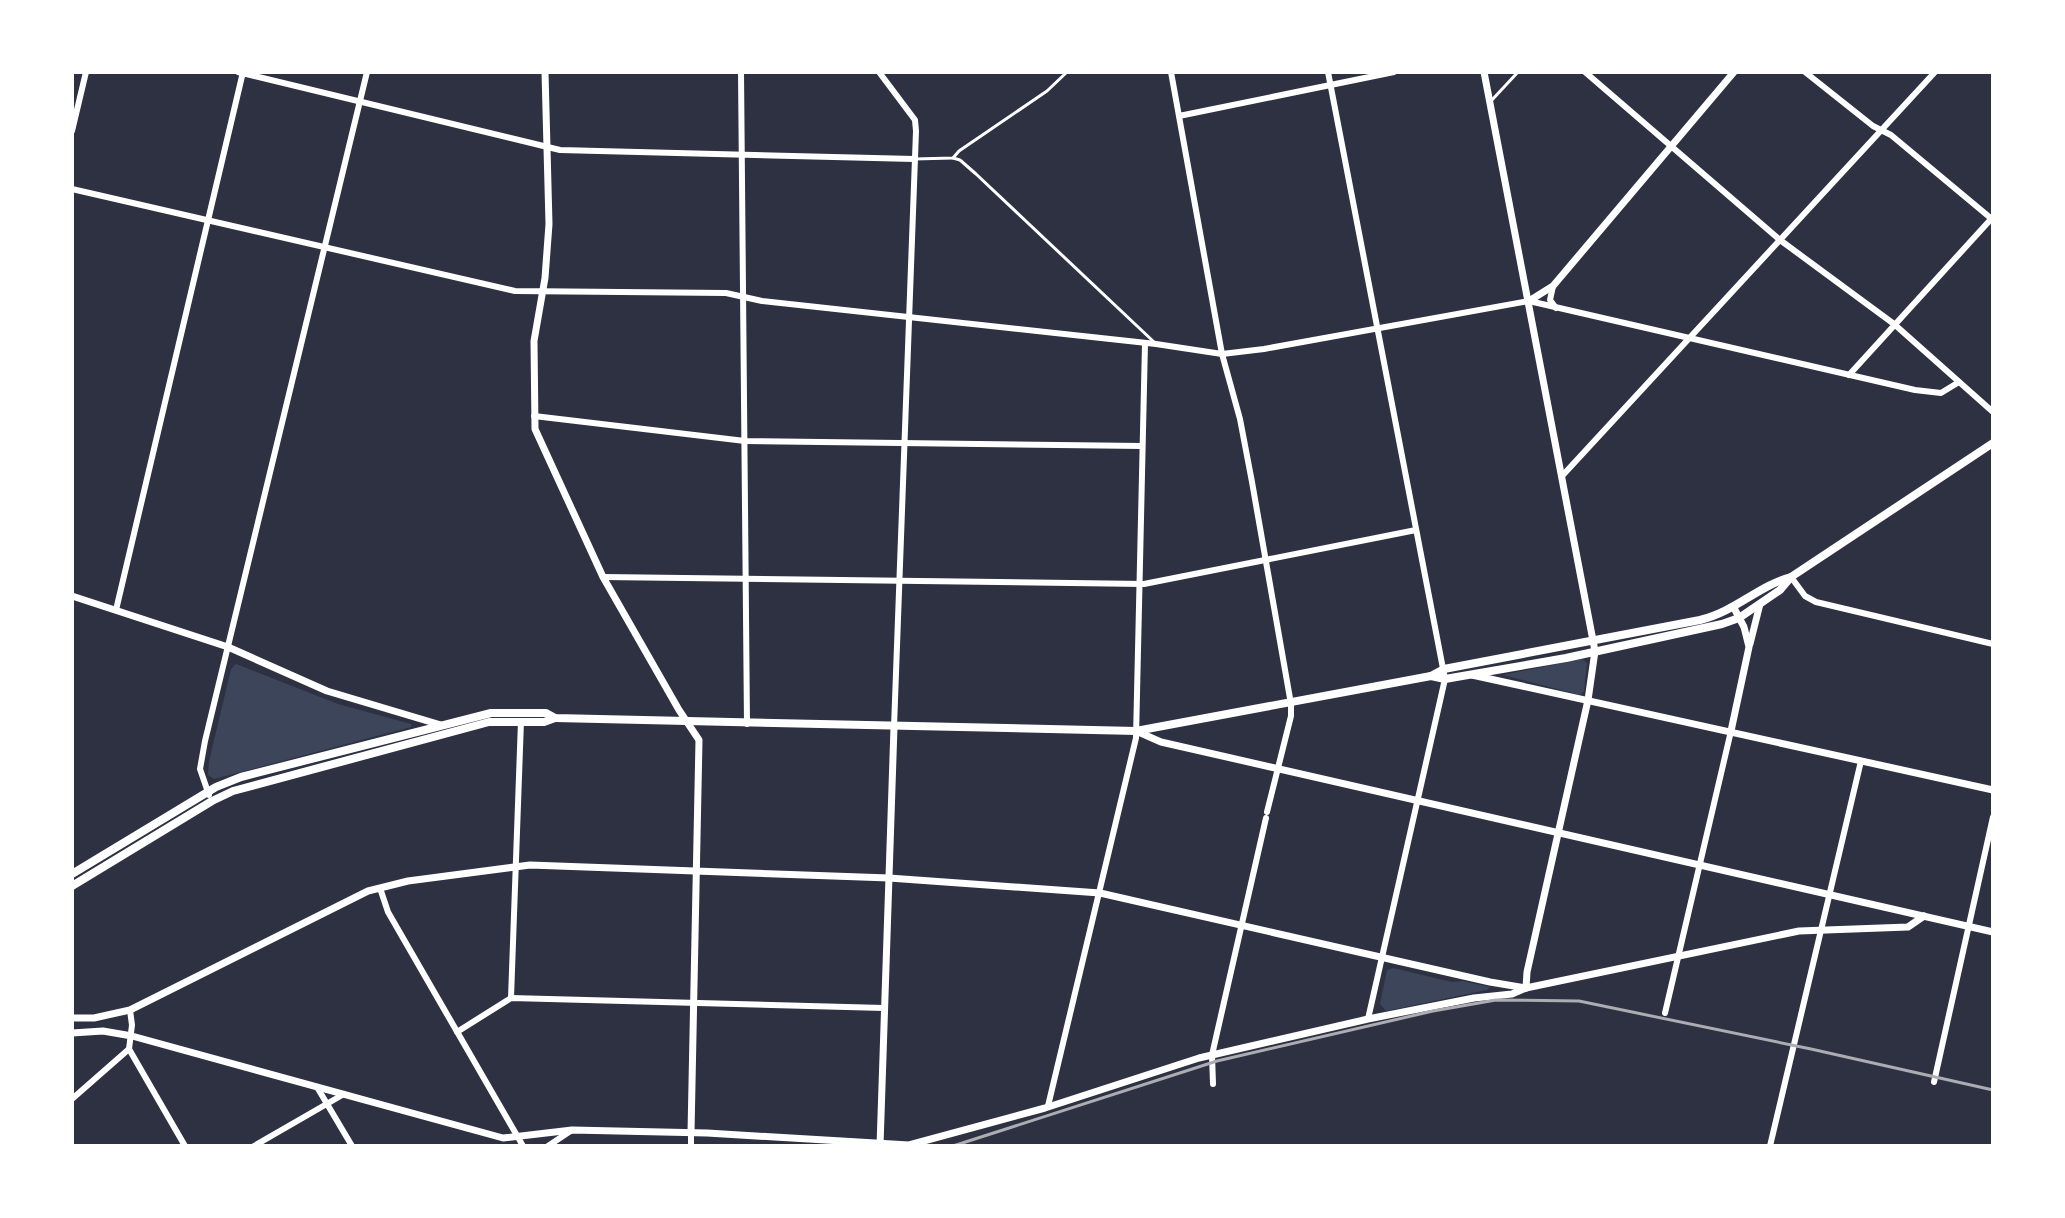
<svg xmlns="http://www.w3.org/2000/svg" width="2065" height="1218" font-family="'Public Sans',sans-serif">
<style>
.green{fill:#3c4559}
.lines{fill:none;stroke-linecap:round;stroke-linejoin:round}
.service{stroke:#fff;stroke-width:3}
.minor{stroke:#fff;stroke-width:6}
.tertiary{stroke:#fff;stroke-width:7}
.secondary{stroke:#fff;stroke-width:8}
.rail{stroke:#abadb3;stroke-width:3}
</style>
<rect width="100%" height="100%" fill="#2d3142"/>
<g class="green">
<polygon points="1582,659 1587,663 1584,691 1580,695 1503,675"/>
<polygon points="236,664 338,704 411,724 411,727 214,779 208,775 209,761 231,669"/>
<polygon points="1393,968 1452,982 1463,981 1490,987 1487,990 1386,1011 1380,1004 1387,970"/>
</g>
<g class="lines">
<g class="service">
<polyline points="1491,101 1518,72"/>
<polyline points="953,158 960,160 976,174 1154,342"/>
<polyline points="914,159 953,158 959,151 1047,91 1067,72"/>
</g>
<g class="minor">
<polyline points="238,72 560,150 914,159"/>
<polyline points="741,72 747,724"/>
<polyline points="879,72 915,120 916,131 894,727"/>
<polyline points="1171,72 1222,354 1240,419 1252,482 1291,704 1291,716 1267,812"/>
<polyline points="1328,72 1445,679 1368,1019"/>
<polyline points="1585,72 1780,240 1894,324 1993,412"/>
<polyline points="1805,72 1873,126 1891,135 1993,220"/>
<polyline points="1179,116 1394,72"/>
<polyline points="72,131 86,72"/>
<polyline points="72,189 515,291 726,293 762,301 1156,344 1222,354 1264,349 1529,301 1915,390 1941,393 1959,382"/>
<polyline points="1553,286 1550,300 1556,308"/>
<polyline points="1849,375 1992,218"/>
<polyline points="534,416 745,441 1142,446"/>
<polyline points="1563,475 1935,72"/>
<polyline points="603,577 1144,584 1416,530"/>
<polyline points="1791,577 1805,596 1816,602 1993,644"/>
<polyline points="116,610 243,72"/>
<polyline points="209,795 200,769 205,741 367,72"/>
<polyline points="380,888 388,912 523,1146"/>
<polyline points="511,998 521,721"/>
<polyline points="1665,1013 1731,731"/>
<polyline points="457,1032 511,998 884,1008"/>
<polyline points="129,1049 185,1146"/>
<polyline points="129,1049 132,1025 130,1010"/>
<polyline points="1934,1082 1993,817"/>
<polyline points="1213,1084 1212,1055 1266,818"/>
<polyline points="317,1087 352,1146"/>
<polyline points="72,1099 129,1049"/>
<polyline points="1048,1106 1136,738 1145,343"/>
<polyline points="691,1133 691,1146"/>
<polyline points="254,1146 344,1094"/>
<polyline points="548,1146 572,1130"/>
<polyline points="1770,1146 1861,761"/>
</g>
<g class="tertiary">
<polyline points="545,72 549,224 545,278 534,341 535,429 603,577 679,710 699,740 691,1133"/>
<polyline points="1484,72 1595,651 1588,700 1527,972 1526,988"/>
<polyline points="1529,301 1553,286 1734,72"/>
<polyline points="72,596 228,647 327,691 441,725"/>
<polyline points="1750,644 1760,604"/>
<polyline points="1472,675 1993,790"/>
<polyline points="1136,731 1161,742 1993,932"/>
<polyline points="1731,731 1749,647 1744,627 1734,608"/>
<polyline points="72,1018 94,1018 130,1010 368,891 408,881 530,865 889,878 1100,893 1490,982 1526,988"/>
<polyline points="72,1033 103,1031 132,1036 503,1138 572,1130 707,1133 909,1145 1045,1108 1199,1058 1368,1019 1474,998 1512,994 1526,988 1799,931 1908,927 1924,916"/>
<polyline points="880,1146 894,727"/>
</g>
<g class="secondary">
<polyline points="1431,676 1445,679 1566,658 1722,624 1739,618 1780,590 1791,577 1993,443"/>
<path d="M72 874 216 787 241 777 491 713H546L555 718 1136 731 1431 676 1444 669 1700 620C1736 611 1758 586 1791 577"/>
<polyline points="72,886 212,801 233,791 489,722 544,722 555,718"/>
</g>
<polyline class="rail" points="953,1146 1217,1061 1433,1011 1496,1000 1579,1001 1811,1049 1993,1090"/>
</g>
<rect width="2065" height="1218" fill="none" stroke="#ffffff" stroke-width="148"/>
</svg>
